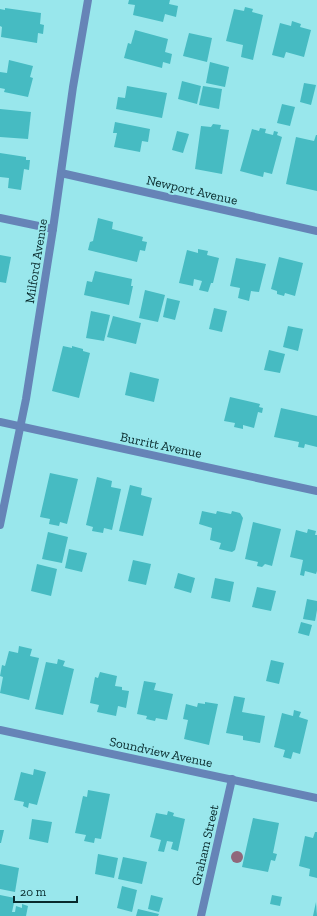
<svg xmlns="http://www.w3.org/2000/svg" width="317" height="916" font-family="'Zilla Slab',serif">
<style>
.building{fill:#46bbc2}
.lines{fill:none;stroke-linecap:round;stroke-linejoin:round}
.street{stroke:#6684b7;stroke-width:8}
.tree{fill:#90687b}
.labels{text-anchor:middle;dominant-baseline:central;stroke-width:4;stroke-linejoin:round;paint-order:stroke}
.street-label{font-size:13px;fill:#082a2c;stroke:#99e7ec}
</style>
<rect width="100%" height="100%" fill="#99e7ec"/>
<g class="building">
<polygon points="129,0 170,0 169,4 178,6 176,17 165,14 163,22 133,15 135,5 128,4"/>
<polygon points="245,7 253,9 252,12 263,15 253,60 241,57 243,45 226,41 234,9 244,11"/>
<polygon points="5,8 41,13 40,24 44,25 43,34 38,33 37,43 1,37 2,27 0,26 0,9 5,10"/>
<polygon points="292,21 301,24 300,27 311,30 304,57 286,52 284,58 272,55 280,23 291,26"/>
<polygon points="135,30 168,39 165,52 172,54 170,64 163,62 162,68 124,58 128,43 131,44"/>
<polygon points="189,33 212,38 207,62 183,56"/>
<polygon points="9,60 33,66 30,77 33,78 28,97 4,92 5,89 0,88 0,72 7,73"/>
<polygon points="210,62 229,67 225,87 206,83"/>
<polygon points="182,81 201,86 197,104 178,99"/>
<polygon points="304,83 316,85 311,105 300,102"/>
<polygon points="127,86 167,93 162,118 116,109 118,97 125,98"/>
<polygon points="203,86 222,89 219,109 199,105"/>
<polygon points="282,104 295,107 290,126 277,123"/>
<polygon points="0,109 31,112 28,139 0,137"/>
<polygon points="115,122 150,129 148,142 142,141 140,152 114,147 117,133 113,133"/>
<polygon points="213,124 221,125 220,129 229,130 222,174 195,169 201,126 211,127"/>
<polygon points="260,128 266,129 265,133 273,135 274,131 278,132 277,135 282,137 272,174 264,172 263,177 240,171 252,129 259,131"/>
<polygon points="177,131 189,134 183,153 172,150"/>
<polygon points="316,135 317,135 317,191 286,184 296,137 314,141"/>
<polygon points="0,153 26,157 26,160 30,160 29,170 24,169 21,190 8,188 9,178 0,177"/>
<polygon points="98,218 113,222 112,229 143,237 142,241 147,242 145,251 140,250 137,262 88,250 90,242 93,241"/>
<polygon points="198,249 208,251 207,255 219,258 213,283 211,283 208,292 199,290 202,281 194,279 193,286 179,283 187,250 198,253"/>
<polygon points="0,255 11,257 6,283 0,282"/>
<polygon points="279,257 303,263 295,296 285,293 284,296 277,294 277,291 271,289"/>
<polygon points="236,258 266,264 259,292 251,291 249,301 238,298 240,288 230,286"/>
<polygon points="95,271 132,279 131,286 133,286 129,305 84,295 87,281 92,282"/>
<polygon points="145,290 165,295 158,322 139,318"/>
<polygon points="167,298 180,301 175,320 163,317"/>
<polygon points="214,308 227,311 222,332 209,329"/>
<polygon points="91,311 110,315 104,341 86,338"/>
<polygon points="113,316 141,323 136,344 107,337"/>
<polygon points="288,326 303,329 298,351 283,347"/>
<polygon points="63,346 72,348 72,346 83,349 83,351 90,353 79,398 52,391"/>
<polygon points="269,350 285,354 280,373 264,370"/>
<polygon points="130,372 159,379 154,402 125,395"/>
<polygon points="230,397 260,404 259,407 263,408 262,413 258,412 254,428 243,425 243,429 234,427 235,423 224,421"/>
<polygon points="281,408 317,416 317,447 305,444 304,448 298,447 299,442 274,437"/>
<polygon points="50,473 78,479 67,524 60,522 59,526 49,524 50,519 40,517"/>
<polygon points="97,477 112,481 111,487 121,489 112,530 104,528 103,533 92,531 93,527 86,525"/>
<polygon points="130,485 142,488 141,495 152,498 143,536 119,531"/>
<polygon points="202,511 216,514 217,511 231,514 232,511 240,513 243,518 235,550 232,552 219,549 221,543 210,540 212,528 199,524"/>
<polygon points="253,522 281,529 272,566 265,564 262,567 257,566 258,562 245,559"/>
<polygon points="308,529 316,531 315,535 317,535 317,571 316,574 305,571 304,576 300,575 303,560 290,557 296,530 307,533"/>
<polygon points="48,532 68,537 62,563 42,559"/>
<polygon points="69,549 87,553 82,572 65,568"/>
<polygon points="133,560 151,564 146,585 128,581"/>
<polygon points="37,564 57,569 51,596 31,591"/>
<polygon points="178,573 195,578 191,593 174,588"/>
<polygon points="215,578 234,582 230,602 211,598"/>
<polygon points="257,587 276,591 271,611 252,607"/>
<polygon points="307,599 317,601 317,610 315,621 303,619"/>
<polygon points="301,622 312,625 309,636 298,633"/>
<polygon points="19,646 32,649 30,656 39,658 29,700 0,693 3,677 0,676 2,665 5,666 9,651 18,653"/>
<polygon points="58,659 65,661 63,666 74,669 63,715 35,709 46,662 57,664"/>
<polygon points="271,660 284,663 279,684 266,681"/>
<polygon points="100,672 117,676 115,686 122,687 122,690 129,691 126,708 118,706 116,716 97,712 99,705 90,703 95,677 98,678"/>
<polygon points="144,681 156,683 154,690 173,694 167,720 156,718 155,721 146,719 147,716 137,714"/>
<polygon points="234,696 245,698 242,712 265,716 260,743 243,740 243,736 226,733"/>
<polygon points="205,702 218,704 209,745 184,739 188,720 183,719 186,704 197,707 198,703 205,704"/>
<polygon points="294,710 301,712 299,717 308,720 300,754 293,752 291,759 283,757 285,750 274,747 282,713 293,716"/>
<polygon points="34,769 46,772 37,805 29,803 28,808 23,806 24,802 14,800 21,772 33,775"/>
<polygon points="88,790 110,794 101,839 95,838 94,843 84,841 86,835 75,833 83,796 87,797"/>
<polygon points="168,811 174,813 173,816 185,819 178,851 171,849 173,842 167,841 164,852 158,851 161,840 150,837 156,813 167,815"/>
<polygon points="253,818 279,823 273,853 277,854 275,861 271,860 268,872 242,867"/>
<polygon points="32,819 52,822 48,843 29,839"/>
<polygon points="0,830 4,830 1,843 0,843"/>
<polygon points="315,832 317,832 317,878 309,876 310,869 299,866 305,836 313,838"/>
<polygon points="98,854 118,858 114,878 95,874"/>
<polygon points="123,857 147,862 142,884 118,879"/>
<polygon points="0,864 19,868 15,892 0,889"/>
<polygon points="122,886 137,890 132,912 117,908"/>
<polygon points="0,895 15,898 12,912 15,912 16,906 22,908 22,904 28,906 26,916 0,916"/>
<polygon points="151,895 163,898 159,912 148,909"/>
<polygon points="272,895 282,897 280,906 270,904"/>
<polygon points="316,902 317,916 313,916"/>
<polygon points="138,909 159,914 158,916 136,916"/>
</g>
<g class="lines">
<g class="street">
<polyline points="61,173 317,231"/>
<polyline points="0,218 53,229"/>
<polyline points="0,422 317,491"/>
<polyline points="0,525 26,399 53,229 73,87 88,0"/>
<polyline points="0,730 317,798"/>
<polyline points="201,916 232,779"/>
</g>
</g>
<circle class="tree" cx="237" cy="857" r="6"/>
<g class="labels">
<g class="street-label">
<text transform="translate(192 190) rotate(13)">Newport Avenue</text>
<text transform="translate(36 261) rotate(-81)">Milford Avenue</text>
<text transform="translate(161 445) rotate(12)">Burritt Avenue</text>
<text transform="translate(161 752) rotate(12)">Soundview Avenue</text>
<text transform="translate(205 845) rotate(-77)">Graham Street</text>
</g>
</g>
<path d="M14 896v6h63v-6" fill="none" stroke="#082a2c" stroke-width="2"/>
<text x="20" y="896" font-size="12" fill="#082a2c" stroke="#99e7ec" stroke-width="3" paint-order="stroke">20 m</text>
</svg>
